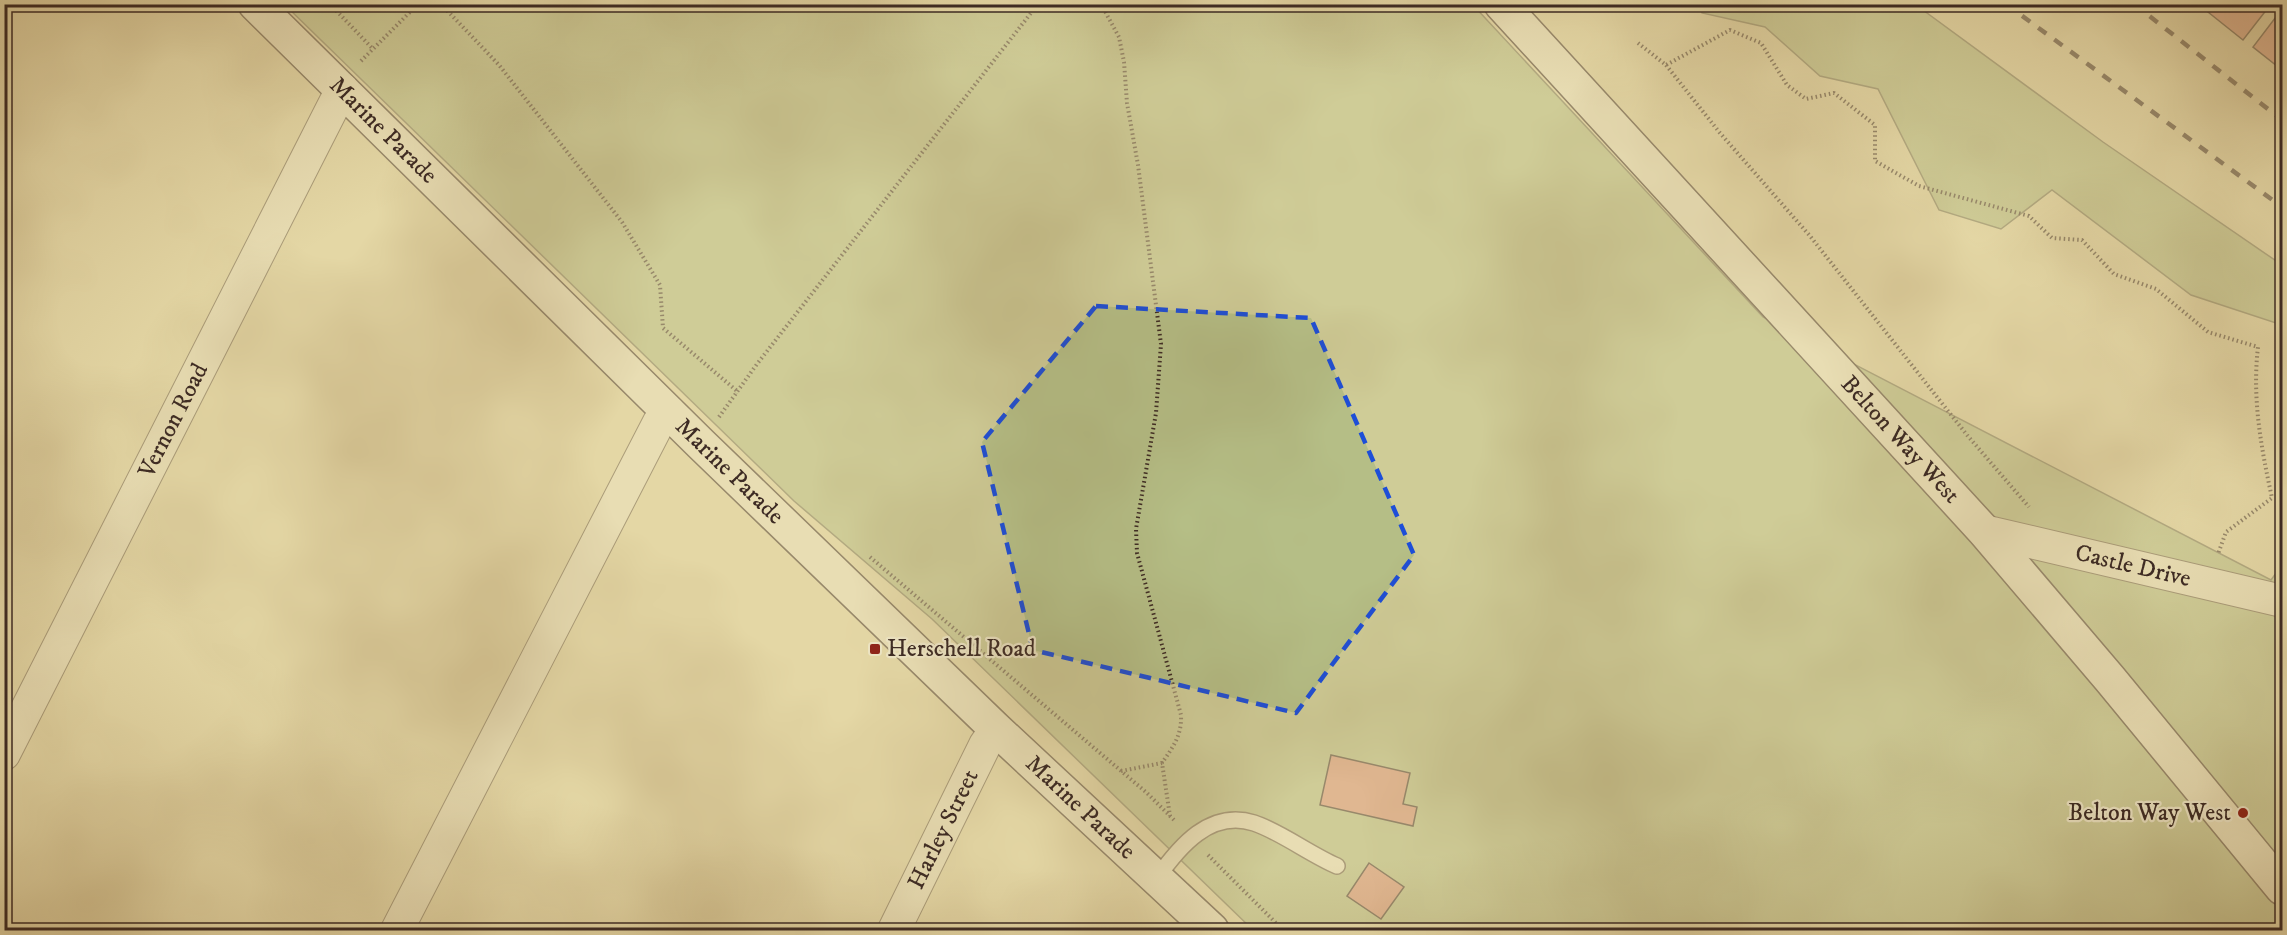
<svg xmlns="http://www.w3.org/2000/svg" width="2287" height="935" font-family="'IM FELL DW Pica',serif">
<style>
.green{fill:#b5be86;stroke:#797455;stroke-width:1.5}
.building{fill:#db9079;stroke:#3d2b24;stroke-width:1.5}
.lines{fill:none;stroke-linecap:round;stroke-linejoin:round}
.lane-casing{stroke:#675644;stroke-width:18}
.street-casing{stroke:#675644;stroke-width:34}
.secondary-casing{stroke:#3d2b24;stroke-width:36}
.path{stroke:#3d2b24;stroke-width:4;stroke-dasharray:1.5 3;stroke-linecap:butt}
.lane{stroke:#ede5c4;stroke-width:15}
.street{stroke:#ede5c4;stroke-width:32}
.secondary{stroke:#ede5c4;stroke-width:33}
.rail{stroke:#3d2b24;stroke-width:4.5;stroke-dasharray:10 10;stroke-linecap:butt}
.marked{fill:none;stroke:#1d4ed8;stroke-width:4.5;stroke-dasharray:12 8;stroke-linejoin:round}
.poi-dot{fill:#8f2418;stroke:#ede5c4;stroke-width:2}
.labels{text-anchor:middle;dominant-baseline:central;stroke-width:4.5;stroke-linejoin:round;paint-order:stroke}
.street-label{font-size:24px;fill:#3d2b24;stroke:#ede5c4}
.poi-label{font-size:24px;fill:#3d2b24;stroke:#ede5c4;text-anchor:start}
</style>
<rect width="100%" height="100%" fill="#e4d7a5"/>
<filter id="stains"><feTurbulence type="fractalNoise" baseFrequency=".00333" numOctaves="4"/><feColorMatrix values="0 0 0 0 .2 0 0 0 0 .09 0 0 0 0 .02 0 0 0 .5 -.17"/></filter>
<radialGradient id="worn" r=".72"><stop offset=".6" stop-color="#630" stop-opacity="0"/><stop offset="1" stop-color="#630" stop-opacity=".3"/></radialGradient>
<g class="green">
<polygon points="285,5 1473,5 1763,317 2271,580 2282,565 2282,930 1253,930 932,619 794,501"/>
<polygon points="1701,5 1916,5 2103,142 2282,265 2282,325 2191,295 2052,190 2001,229 1939,210 1878,89 1820,76 1765,27 1702,13"/>
</g>
<g class="building">
<polygon points="2198,4 2271,4 2243,40"/>
<polygon points="2282,9 2282,70 2253,47"/>
<polygon points="1331,755 1410,773 1403,804 1417,807 1413,826 1320,805"/>
<polygon points="1369,863 1404,887 1381,919 1347,896"/>
</g>
<g class="lines">
<g class="lane-casing">
<path id="lane" d="M1157 878C1179 847 1210 809 1254 823 1279 831 1311 855 1337 866"/>
</g>
<g class="street-casing">
<g id="street">
<path id="s1" d="M1984 531 2282 601"/>
<path id="s2" d="M4 754 342 89"/>
<polyline points="397,930 659,422 669,412"/>
<path id="s3" d="M894 930 985 745 996 729"/>
</g>
</g>
<g class="secondary-casing">
<g id="secondary">
<path id="s4" d="M255 4 701 444 996 729 1212 930"/>
<path id="s5" d="M1501 4 1984 531 2110 679 2282 888"/>
</g>
</g>
<g class="path">
<polyline points="330,4 373,49"/>
<polyline points="441,4 499,65 622,222 660,285 663,328 737,391 736,393"/>
<path d="M1101 4 1119 37 1124 62 1127 103 1138 165 1161 344 1156 413 1136 529 1137 553 1181 715C1182 735 1173 747 1162 763"/>
<path d="M1638 43 1666 65 1730 30 1761 43 1787 85 1806 99 1834 93 1875 125V161L1919 186 2029 216 2052 238 2082 240 2114 274 2156 289 2208 332 2258 347C2252 399 2261 447 2272 498L2226 532 2218 554"/>
<polyline points="361,61 418,4"/>
<polyline points="1666,65 1720,133 1810,236 1967,435 2029,507"/>
<polyline points="719,417 757,364 1038,4"/>
<polyline points="870,557 1147,793 1175,821"/>
<polyline points="1121,771 1162,763 1170,816"/>
<polyline points="1208,855 1283,930"/>
</g>
<use href="#lane" class="lane"/>
<use href="#street" class="street"/>
<use href="#secondary" class="secondary"/>
<g class="rail">
<polyline points="2006,4 2282,207"/>
<polyline points="2134,4 2282,120"/>
</g>
</g>
<path d="M0 0H2287V935H0ZM1096 306 1311 318 1414 555 1296 713 1033 650 982 442Z" fill="#e4d7a5" fill-opacity=".55" fill-rule="evenodd"/>
<path class="marked" d="M1096 306 1311 318 1414 555 1296 713 1033 650 982 442Z"/>
<g class="poi-dot">
<rect x="869" y="643" width="12" height="12" rx="3"/>
<circle cx="2243" cy="813" r="6"/>
</g>
<g class="labels">
<g class="street-label">
<text stroke="none"><textPath href="#s4" startOffset="180">Marine Parade</textPath></text>
<text stroke="none"><textPath href="#s2" startOffset="374">Vernon Road</textPath></text>
<text stroke="none"><textPath href="#s5" startOffset="591">Belton Way West</textPath></text>
<text stroke="none"><textPath href="#s4" startOffset="666">Marine Parade</textPath></text>
<text stroke="none"><textPath href="#s1" startOffset="153">Castle Drive</textPath></text>
<text stroke="none"><textPath href="#s4" startOffset="1152">Marine Parade</textPath></text>
<text stroke="none"><textPath href="#s3" startOffset="112">Harley Street</textPath></text>
</g>
<g class="poi-label">
<text x="887" y="649">Herschell Road</text>
<text x="2231" y="813" text-anchor="end">Belton Way West</text>
</g>
</g>
<rect width="2287" height="935" fill="none" stroke="#e4d7a5" stroke-width="24"/>
<rect x="6" y="6" width="2275" height="923" fill="none" stroke="#3d2b24" stroke-width="3"/>
<rect x="12" y="12" width="2263" height="911" fill="none" stroke="#3d2b24" stroke-width="1.5"/>
<rect width="100%" height="100%" filter="url(#stains)"/>
<rect width="100%" height="100%" fill="url(#worn)"/>
</svg>
